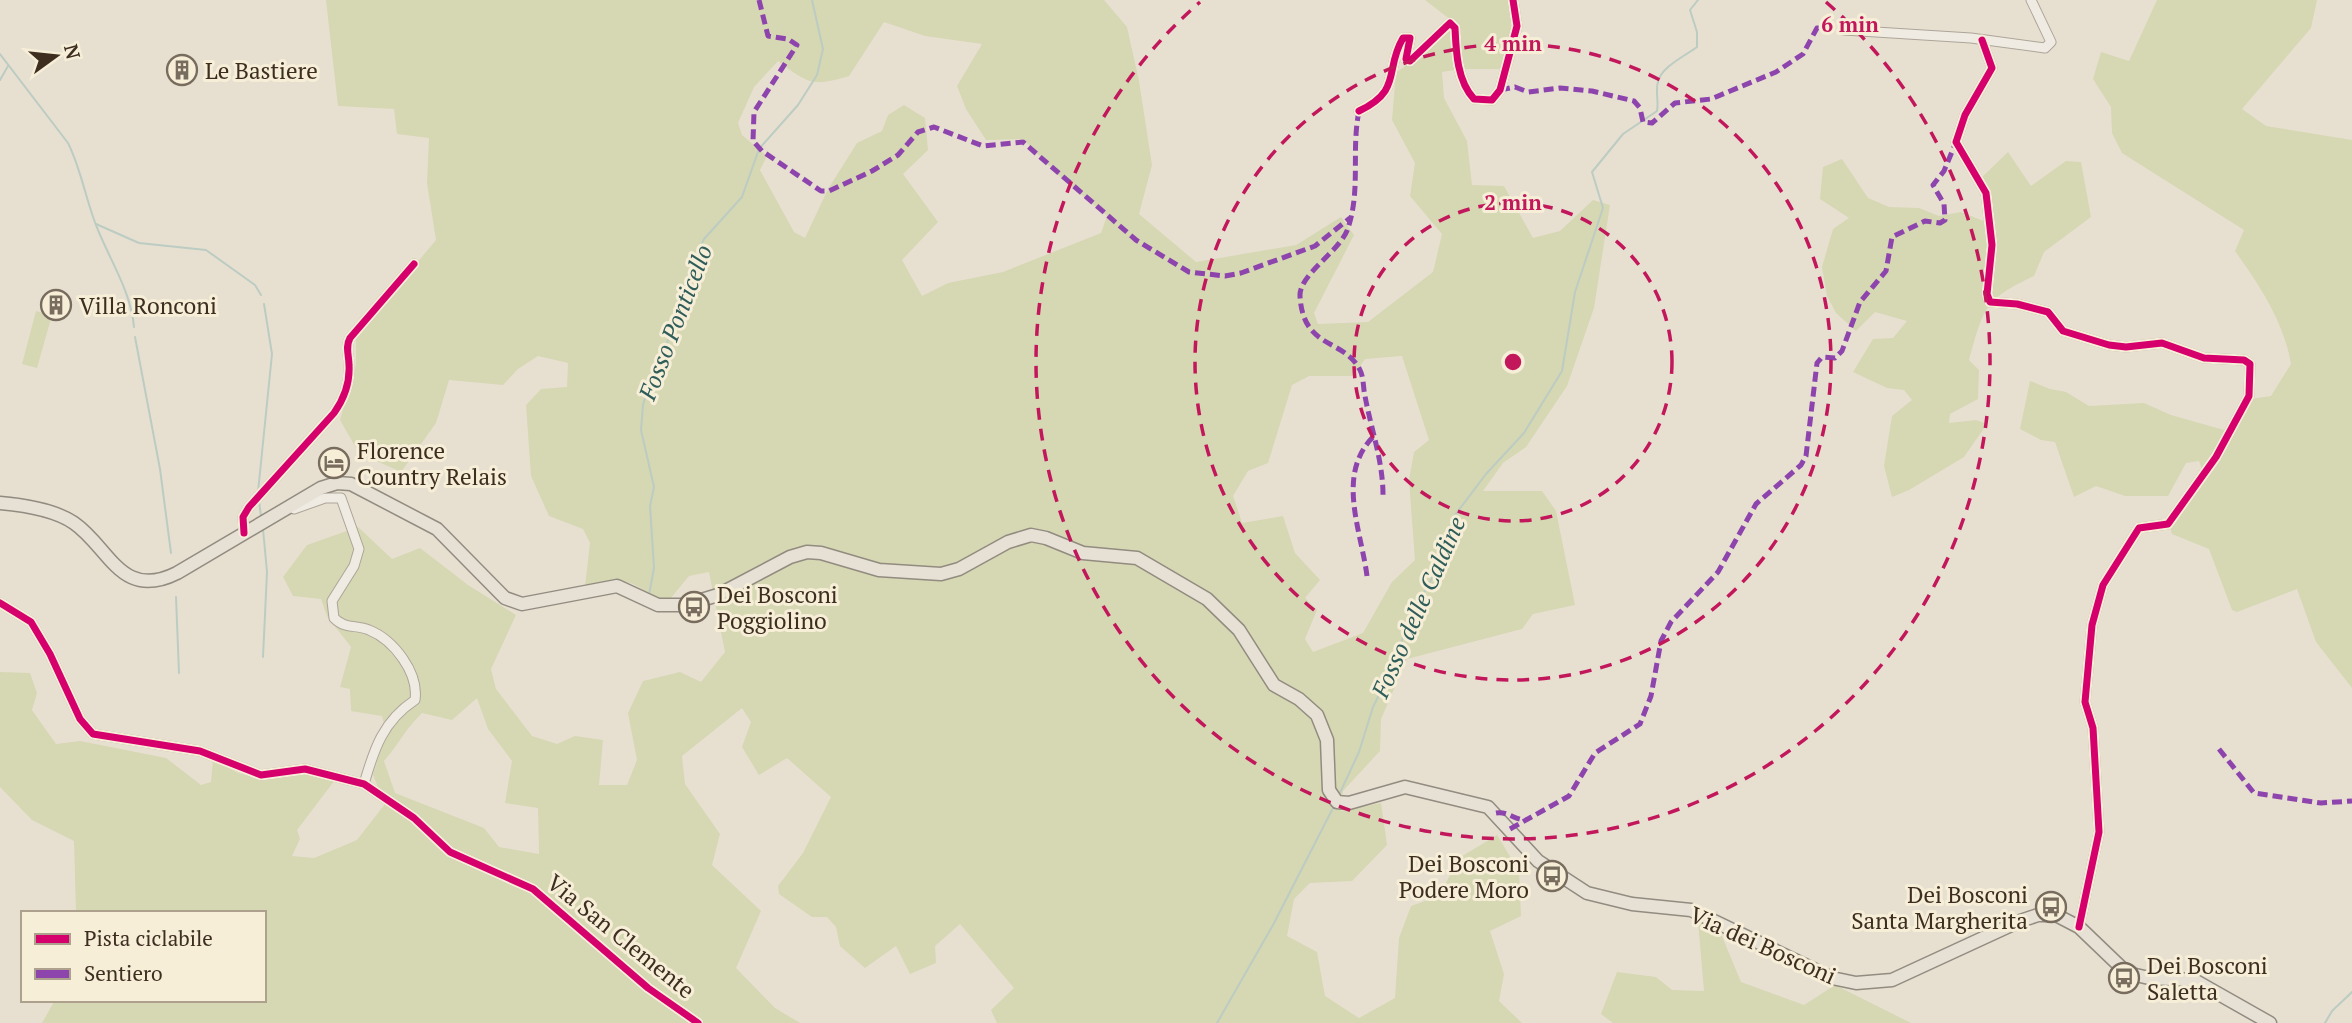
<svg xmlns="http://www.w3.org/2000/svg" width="2352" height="1023" font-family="'PT Serif',serif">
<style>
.green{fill:#d6d7b3;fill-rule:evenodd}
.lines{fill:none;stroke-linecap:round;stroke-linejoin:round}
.stream{stroke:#bcccc2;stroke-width:2}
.minor-casing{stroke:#ada599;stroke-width:11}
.major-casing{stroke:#928b80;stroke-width:15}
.minor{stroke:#efebe3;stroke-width:9}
.major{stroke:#e6e1d4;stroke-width:12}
.quiet{stroke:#8e44ad;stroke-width:5;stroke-dasharray:10 5;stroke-linecap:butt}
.cycleway-casing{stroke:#f7eed8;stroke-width:11}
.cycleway{stroke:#d6006c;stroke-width:7}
.ring{fill:none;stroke:#c2185b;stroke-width:3.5;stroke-dasharray:12 9}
.labels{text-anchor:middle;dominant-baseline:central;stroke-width:6;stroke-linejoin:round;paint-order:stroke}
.poi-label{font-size:23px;fill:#3d2e20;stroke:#f7eed8;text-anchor:start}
.street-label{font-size:23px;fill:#3d2e20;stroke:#f7eed8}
.water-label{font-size:24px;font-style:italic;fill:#2f5d5a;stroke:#f7eed8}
.centre{fill:#c2185b;stroke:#f7eed8;stroke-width:3.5}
.ring-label{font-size:21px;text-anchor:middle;font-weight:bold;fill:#c2185b;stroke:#f7eed8;stroke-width:6;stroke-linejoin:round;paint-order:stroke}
</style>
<rect width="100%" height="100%" fill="#e7e0d1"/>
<g class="green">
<path d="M326 0H1104L1127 27 1139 81 1152 165 1139 214 1196 262 1296 245 1341 217 1354 235 1314 313 1318 324 1368 322 1433 272 1442 234 1410 196 1415 163 1392 120 1396 73 1444 36 1451 20 1425 0H1511L1517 26 1504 69H1461L1442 72 1444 98 1467 141 1472 185 1504 186 1533 238 1560 231 1593 200 1610 205 1594 308 1567 386 1526 447 1503 463 1483 491H1542L1556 511 1575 605 1533 614 1522 629 1407 659 1381 719 1380 751 1343 791 1341 811 1381 803 1387 845 1352 881 1310 883 1294 899 1287 936 1317 952 1325 996 1359 1018 1395 998 1399 938 1411 906 1439 896 1459 858 1497 835 1519 871 1521 916 1490 931 1504 974 1499 1001 1522 1023H997L991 1010 1014 988 960 924 935 946 936 963 910 974 896 946 865 968 840 946 836 927 827 917H812L779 894 778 886 803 853 831 797 787 758 759 775 742 747 751 722 742 708 682 756 685 784 720 834 712 865 761 911 736 968 775 1008 800 1023H42L55 1000H264V913H76L74 841 32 820 0 787V672L30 673 37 693 32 710 56 744 80 741 166 758 201 785 211 782 213 760 238 773 263 780 309 774 335 780 297 830 300 839 292 856 314 858 357 840 385 804 373 775 386 731 382 716 351 711 350 689 340 687 351 647 327 616 321 599 293 596 283 577 307 545 358 527 392 559 420 548 468 585 516 615 491 669 496 689 532 736 557 744 575 736 603 740 599 785H627L637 760 628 713 643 681 680 672 701 682 725 652 709 572 689 576 670 599C652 601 646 589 630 583 615 578 599 583 585 586L590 543 583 529 549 516 531 476 526 405 541 389 567 387 568 363 538 356 518 369 503 385 449 380 436 423 401 472 359 453 340 420 356 365V336L436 240 427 183 429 138 397 134 394 109 338 106ZM884 22 925 36 982 44 957 86 966 109 986 140 1023 139 1059 176 1107 216 1101 233 1003 272 948 283 922 296 902 260 938 222 903 174 928 150 925 118 904 105 888 115 882 131 857 143 828 189 805 238 794 232 760 170 767 156 742 135 738 123 754 87 778 61C809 84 812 87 849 76ZM1402 356 1429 440 1414 452 1409 480 1415 560 1392 582 1363 633 1313 652 1305 639 1317 610 1305 598 1320 580 1295 553 1283 516 1242 523 1233 496 1248 471 1268 463 1292 385 1309 376H1353L1365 359ZM477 698 488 729 512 761 505 803 538 808 539 854 499 847 484 828 395 793 384 761C398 745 407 727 422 713L452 720Z"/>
<path d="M2157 0H2317L2311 28 2242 109 2266 126 2352 140V688L2316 642 2297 589 2237 612 2232 610 2209 549 2172 534 2170 527 2205 478 2199 461 2186 463 2168 496H2125L2096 486 2074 497 2055 442 2041 440 2020 429 2030 381 2050 389 2066 392 2089 406 2144 403 2171 415 2224 430 2244 400 2271 396 2291 364C2284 322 2260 286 2235 251L2244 230 2122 153 2112 133 2111 107 2093 79 2101 52 2129 61Z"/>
<path d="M2008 152 2031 186 2066 161 2081 162 2091 217 2044 252 2034 276C1983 300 1984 308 1969 360L1979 370 1978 399 1950 414 1949 423 1976 420 1987 424 1964 457 1909 490 1892 497 1884 466 1892 416 1912 400 1904 390 1887 388 1853 372 1873 339 1893 338 1907 321 1875 312 1856 331 1836 313 1827 296 1822 267 1833 229 1849 218 1820 199 1823 167 1842 159 1868 198 1889 207 1919 208 1939 216 1961 212 1986 222 1980 179Z"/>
<polygon points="36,311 52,315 37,368 22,364"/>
<polygon points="1698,921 1719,929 1741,982 1804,1005 1835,985 1911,1023 1613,1023 1601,1014 1617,972 1656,977 1672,990 1704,991"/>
</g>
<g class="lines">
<g class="stream">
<path d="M0 54 68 143C82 171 86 202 98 230 111 262 131 292 134 327"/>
<polyline points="0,80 8,66"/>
<polyline points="96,224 139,243 206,250 255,285 261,295"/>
<polyline points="135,337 160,469 171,553"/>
<polyline points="258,492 272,354 264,304"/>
<polyline points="259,501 261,516"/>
<polyline points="649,595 654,568 650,506 654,487 641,430 643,405 654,367 664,354 682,290 704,239 742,197 759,149 798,105 817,75 823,49 812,0"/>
<polyline points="176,597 179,673"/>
<polyline points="263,657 267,572 263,529"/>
<path d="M1339 795 1359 752 1373 707 1392 669 1409 620 1442 560 1452 519 1486 474 1524 433 1562 371 1575 292 1603 208 1592 172 1623 134 1657 111C1659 101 1655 90 1658 82 1661 67 1685 56 1697 47V32L1690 10 1698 0"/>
<polyline points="1217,1023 1273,925 1333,808"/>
<polyline points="2325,1023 2332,1011 2352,992"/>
</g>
<g class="minor-casing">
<g id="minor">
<polyline points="1844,30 1971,38 2045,48 2051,42 2031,0"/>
<polyline points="1982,40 1992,68 1965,115 1956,142 1986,193 1992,245 1987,294 1990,302 2017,304 2048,312 2063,331 2109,345 2126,347 2162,343 2204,358 2244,360 2250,364 2249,396 2216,457 2168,524 2139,528 2103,585 2092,625 2085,702 2093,728 2099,832 2079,927"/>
<path d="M1359 111C1403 90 1384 70 1403 38H1410L1406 59 1410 61 1450 23 1455 28C1456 51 1457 81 1474 99L1492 100 1500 90 1517 26 1513 0"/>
<path d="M294 509 325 498H341L359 549 354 566 332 601 334 618C346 630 356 624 369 630 394 640 419 673 415 700 383 721 374 749 364 784"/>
<path d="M244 533 243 517 249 507 334 413C344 399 350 382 349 365 349 355 345 347 350 338L414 264"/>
<polyline points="0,603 31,622 50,654 80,719 93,734 200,751 261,775 305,769 364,784 414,818 450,852 533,889 648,988 698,1023"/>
</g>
</g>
<g class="major-casing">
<path id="major" d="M0 503C23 505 55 510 74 523 110 548 121 601 177 573L321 488 337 483 351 484 437 529 505 598 522 604 617 586 658 605H685L718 595 790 557 807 552 821 553 879 570 941 574 959 569 1008 542 1031 535 1046 538 1083 553 1137 558 1207 599 1239 630 1274 685 1299 699 1317 715 1327 740 1329 790 1337 802 1349 803 1405 787 1488 807 1538 861 1587 893 1632 904 1691 910 1832 978 1856 983 1892 980 2020 921 2038 915H2056L2079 927 2127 973 2149 978 2194 980 2270 1023"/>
</g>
<use href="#minor" class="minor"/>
<use href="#major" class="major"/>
<g class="quiet">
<polyline points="759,0 768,36 788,39 797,45 754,112 753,141 762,151 821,191 829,191 872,171 898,155 918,132 934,127 983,146 1023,142 1136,240 1189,272 1225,276 1241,273 1315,246 1350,218"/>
<polyline points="1500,90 1515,87 1528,92 1560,88 1592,91 1634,101 1640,108 1643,122 1652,123 1675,103 1711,99 1776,72 1803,54 1817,28 1844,30"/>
<path d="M1359 111C1351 150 1361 190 1348 228 1341 251 1299 274 1300 296 1303 350 1344 338 1360 370 1364 378 1363 388 1365 396 1371 429 1383 461 1383 495"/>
<path d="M1367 576C1361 529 1335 473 1375 435"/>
<polyline points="2219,749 2254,793 2321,803 2352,801"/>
<path d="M1496 813C1508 811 1514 820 1526 820"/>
<polyline points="1510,829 1569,796 1595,753 1640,724 1651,696 1661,641 1671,622 1718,572 1756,504 1801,465 1806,456 1817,363 1822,357 1835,358 1842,351 1860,302 1886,271 1892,237 1925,221 1940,223 1945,220 1944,204 1933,185 1944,171 1956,142"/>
</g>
<g class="cycleway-casing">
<g id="cycleway">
<polyline points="1982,40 1992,68 1965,115 1956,142 1986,193 1992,245 1987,294 1990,302 2017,304 2048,312 2063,331 2109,345 2126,347 2162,343 2204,358 2244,360 2250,364 2249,396 2216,457 2168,524 2139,528 2103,585 2092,625 2085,702 2093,728 2099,832 2079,927"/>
<path d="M1359 111C1403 90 1384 70 1403 38H1410L1406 59 1410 61 1450 23 1455 28C1456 51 1457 81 1474 99L1492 100 1500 90 1517 26 1513 0"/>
<path d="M244 533 243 517 249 507 334 413C344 399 350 382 349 365 349 355 345 347 350 338L414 264"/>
<polyline points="0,603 31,622 50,654 80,719 93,734 200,751 261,775 305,769 364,784 414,818 450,852 533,889 648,988 698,1023"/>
</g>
</g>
<use href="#cycleway" class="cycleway"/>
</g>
<g class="ring">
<circle cx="1513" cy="362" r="159"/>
<circle cx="1513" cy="362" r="318"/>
<path d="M1826 2A477 477 0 1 1 1200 2"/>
</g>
<defs>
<g id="building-ring" transform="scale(1.575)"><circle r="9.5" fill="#f7eed8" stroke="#786c5e" stroke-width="1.5"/><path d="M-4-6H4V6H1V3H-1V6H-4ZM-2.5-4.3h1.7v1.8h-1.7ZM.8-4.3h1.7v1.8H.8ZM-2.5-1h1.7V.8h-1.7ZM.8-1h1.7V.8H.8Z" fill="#786c5e"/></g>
<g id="hotel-ring" transform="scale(1.575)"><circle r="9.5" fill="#f7eed8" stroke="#786c5e" stroke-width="1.5"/><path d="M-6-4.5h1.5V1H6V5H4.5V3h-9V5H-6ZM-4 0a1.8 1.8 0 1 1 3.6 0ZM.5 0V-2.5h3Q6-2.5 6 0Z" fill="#786c5e"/></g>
<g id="bus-ring" transform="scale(1.575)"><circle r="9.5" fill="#f7eed8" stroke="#786c5e" stroke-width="1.5"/><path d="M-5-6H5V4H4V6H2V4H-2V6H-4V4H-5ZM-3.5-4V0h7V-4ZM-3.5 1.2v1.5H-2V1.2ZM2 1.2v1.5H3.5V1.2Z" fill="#786c5e"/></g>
</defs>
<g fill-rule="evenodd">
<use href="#building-ring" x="182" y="70"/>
<use href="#building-ring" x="56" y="305"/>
<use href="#hotel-ring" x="334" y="463"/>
<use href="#bus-ring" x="694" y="607"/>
<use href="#bus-ring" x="1552" y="876"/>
<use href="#bus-ring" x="2051" y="907"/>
<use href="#bus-ring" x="2124" y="978"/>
</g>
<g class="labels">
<g class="poi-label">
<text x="205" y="70">Le Bastiere</text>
<text x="79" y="305">Villa Ronconi</text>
<text x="357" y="450">Florence<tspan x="357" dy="26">Country Relais</tspan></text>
<text x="717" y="594">Dei Bosconi<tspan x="717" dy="26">Poggiolino</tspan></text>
<text x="1529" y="863" text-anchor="end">Dei Bosconi<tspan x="1529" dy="26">Podere Moro</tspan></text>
<text x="2028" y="894" text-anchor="end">Dei Bosconi<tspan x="2028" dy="26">Santa Margherita</tspan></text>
<text x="2147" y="965">Dei Bosconi<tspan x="2147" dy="26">Saletta</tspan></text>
</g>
<g class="street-label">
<text transform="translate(621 936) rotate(39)">Via San Clemente</text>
<text transform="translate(1763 945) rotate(24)">Via dei Bosconi</text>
</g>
<g class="water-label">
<text transform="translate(675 322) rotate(-69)">Fosso Ponticello</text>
<text transform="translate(1418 607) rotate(-66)">Fosso delle Caldine</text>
</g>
</g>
<circle cx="1513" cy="362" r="10" class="centre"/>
<g class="ring-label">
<text x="1850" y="32">6 min</text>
<text x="1513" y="51">4 min</text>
<text x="1513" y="210">2 min</text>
</g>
<rect x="21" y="911" width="245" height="91" fill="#f7eed8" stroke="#ada18e" stroke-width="2"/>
<rect x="35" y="934" width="35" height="10" fill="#d6006c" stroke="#ada18e" stroke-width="2"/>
<text x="84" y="946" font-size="21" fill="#3d2e20">Pista ciclabile</text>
<rect x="35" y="969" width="35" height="10" fill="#8e44ad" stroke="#ada18e" stroke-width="2"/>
<text x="84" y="981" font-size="21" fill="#3d2e20">Sentiero</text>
<g transform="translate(56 56) rotate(75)" stroke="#f7eed8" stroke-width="5" paint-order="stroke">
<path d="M0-5L12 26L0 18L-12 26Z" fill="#3d2e20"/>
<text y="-10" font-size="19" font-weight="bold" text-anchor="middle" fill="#3d2e20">N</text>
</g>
</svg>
